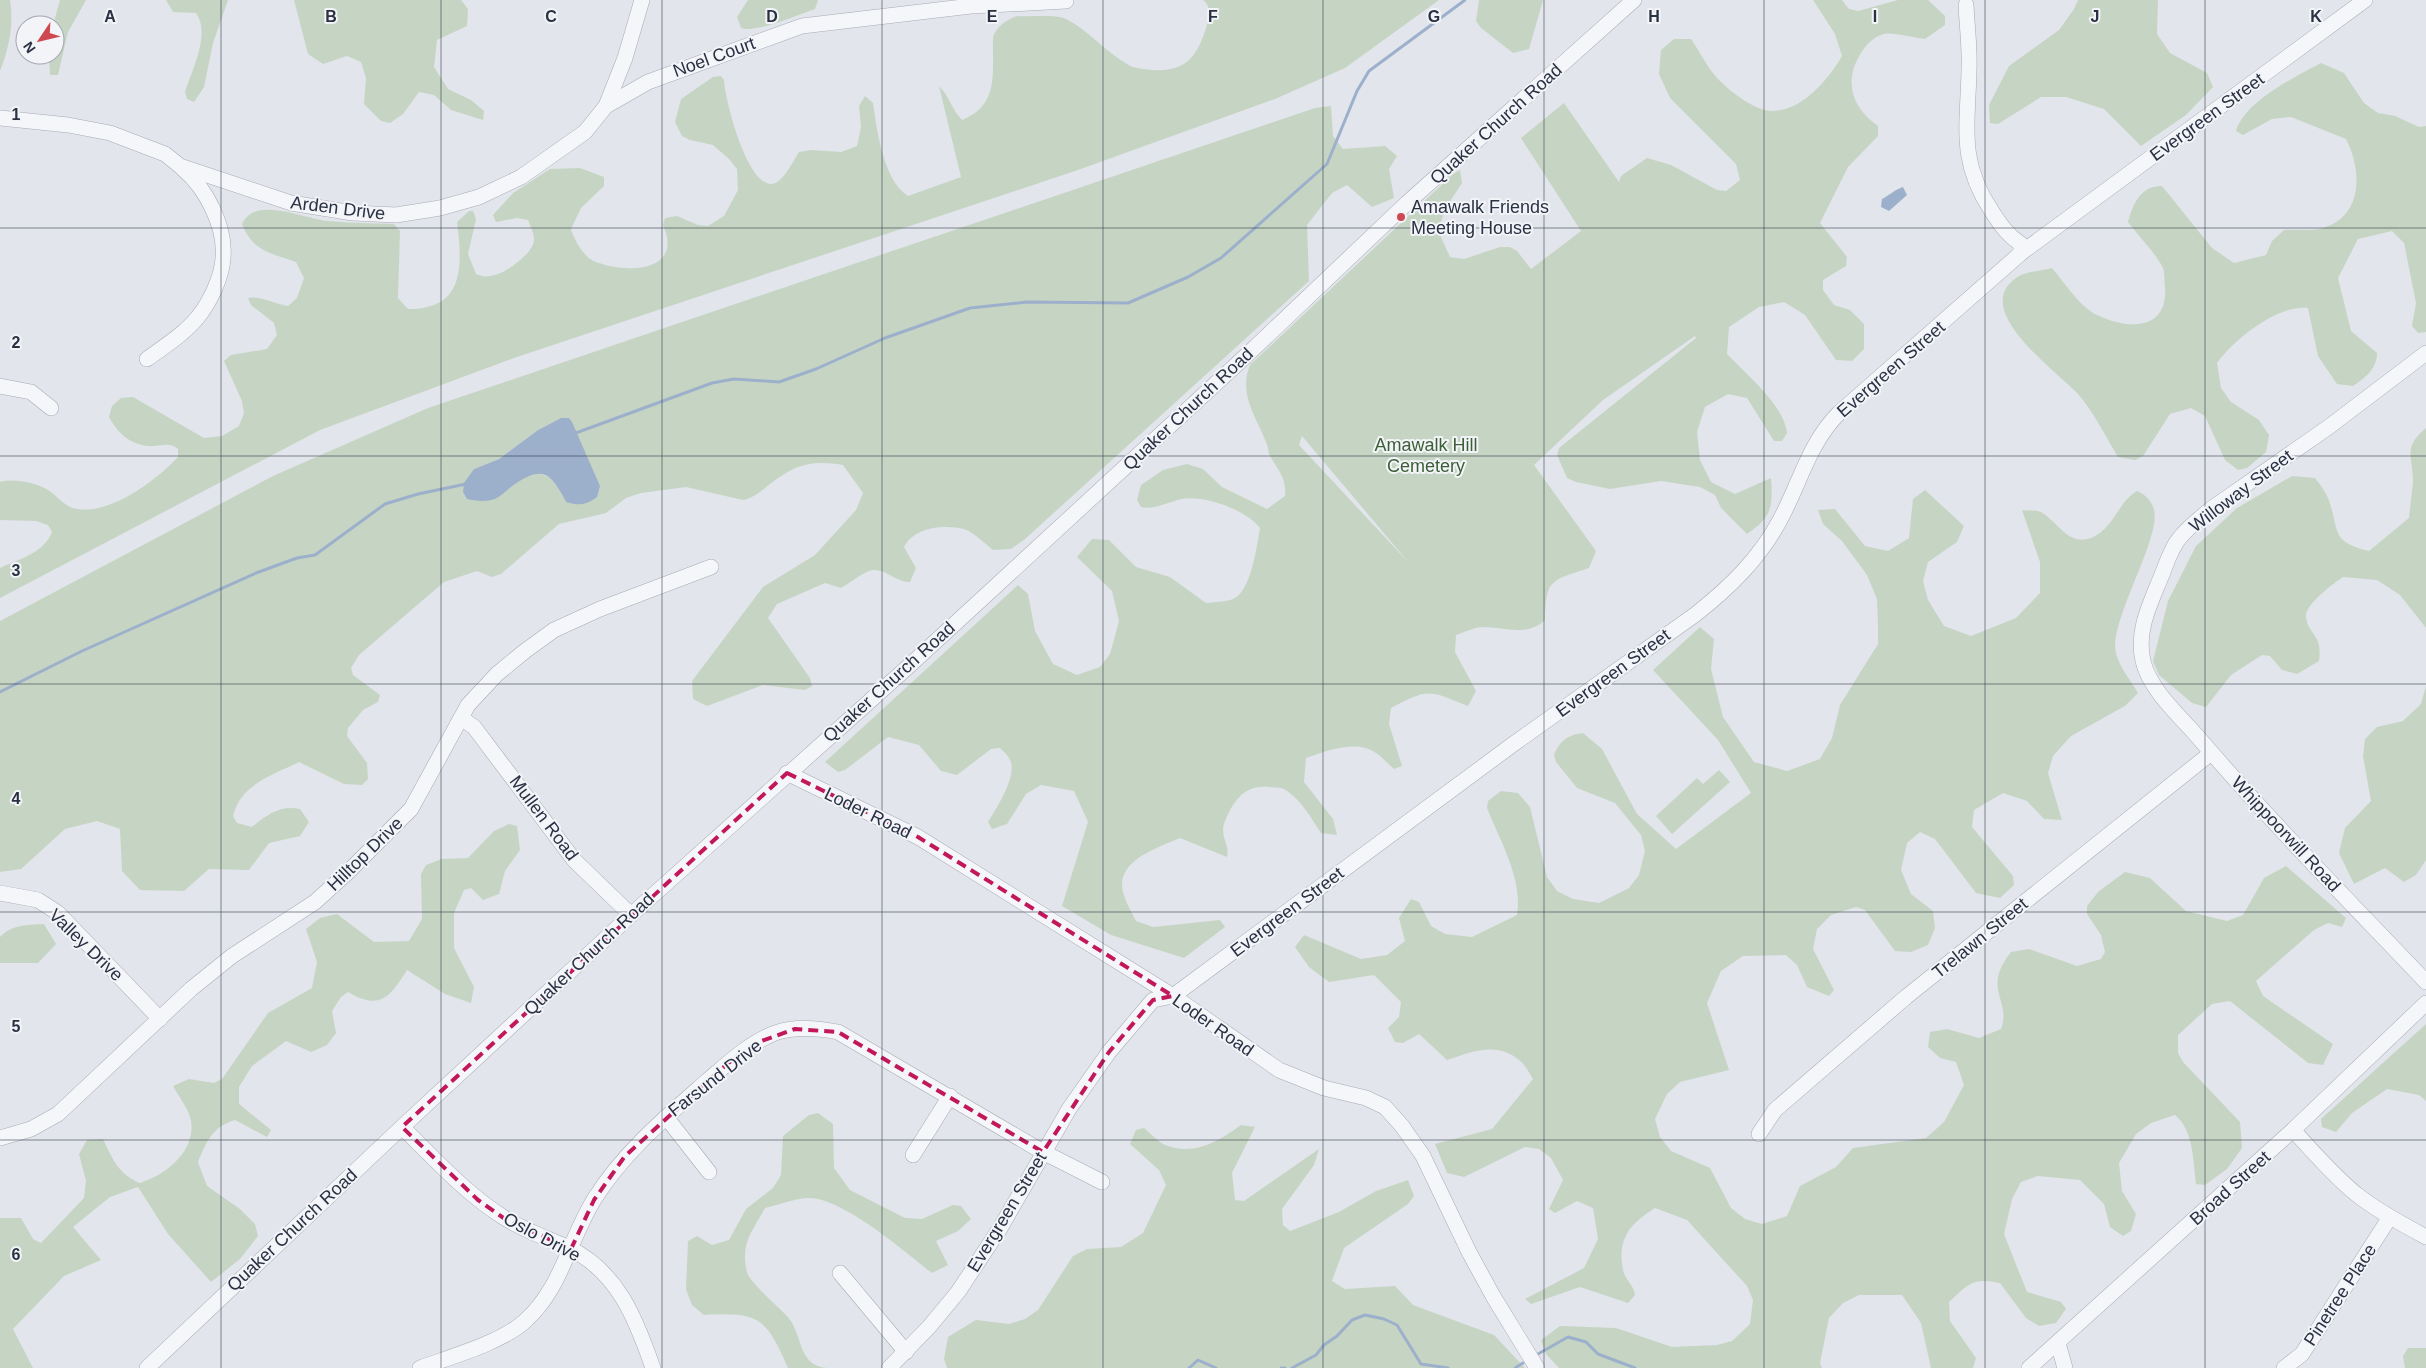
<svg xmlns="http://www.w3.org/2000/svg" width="2426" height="1368" font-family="Arial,sans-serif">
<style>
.green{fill:#c6d5c3;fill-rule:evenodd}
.water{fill:#9db0cb}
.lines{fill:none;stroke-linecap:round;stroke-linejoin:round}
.stream{stroke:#9db0cb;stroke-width:3}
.minor-casing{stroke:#a7abb5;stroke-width:16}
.minor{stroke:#f5f6f9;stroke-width:15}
.marked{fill:none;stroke:#c2185b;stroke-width:4;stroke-dasharray:10 6;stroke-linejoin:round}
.grid{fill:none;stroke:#2a3143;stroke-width:1;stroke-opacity:0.55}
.poi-dot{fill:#cf4851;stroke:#f2f4f8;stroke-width:2}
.labels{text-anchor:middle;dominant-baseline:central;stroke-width:4;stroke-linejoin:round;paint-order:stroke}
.street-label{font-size:18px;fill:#2a3143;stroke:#f2f4f8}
.poi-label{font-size:18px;fill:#2a3143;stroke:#f2f4f8;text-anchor:start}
.park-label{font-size:18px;fill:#3c5f37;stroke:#f2f4f8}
.grid-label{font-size:16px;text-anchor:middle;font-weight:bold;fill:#2a3143;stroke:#f2f4f8;stroke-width:4;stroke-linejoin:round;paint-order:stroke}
</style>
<rect width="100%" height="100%" fill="#e2e5eb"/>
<g class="green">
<path d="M0 0H10C14 25 9 48 0 71Z"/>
<polygon points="60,0 86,0 68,32 58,75 50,75 49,55 55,55 55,25 53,25"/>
<path d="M166 0H228L213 43 204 87 194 102 187 99 185 92C192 70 211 33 196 13L173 12Z"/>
<polygon points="294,0 461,0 468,9 467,26 437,40 434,67 448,89 471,100 484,111 483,120 451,110 434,95 419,92 403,114 390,123 381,121 364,104 366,78 361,62 347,56 323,64 308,54"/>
<path d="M748 0H818L815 9C800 14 755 34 741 28L737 17Z"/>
<path d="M1203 0H1439L1345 68 1275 99 1078 170 514 358 320 430 0 598V568C19 559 44 553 52 532L48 525 36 521 0 520V482C13 478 37 483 48 490 56 495 62 503 70 507 104 520 156 481 178 457V449C169 441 159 447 148 446 129 444 117 432 109 417L112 406 121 398 133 397 204 438 222 436 239 426 244 413 242 401 224 361 231 355 267 349 277 335 274 323 251 305 248 298C259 295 275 304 288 306L297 298 304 278 296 262C271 253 253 252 242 224 255 195 304 219 328 221 350 223 372 223 394 224L400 231 398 298 408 309C464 310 463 267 457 222L469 211H473L476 219 468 254 476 274C483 277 488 277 495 275 507 272 535 252 534 239 534 233 530 225 528 220L517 218 496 222 493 215 513 193 550 169 580 168 604 177V186L581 208 571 229C574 240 584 258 596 262 627 274 684 272 663 225L665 218 677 216 698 225 708 226 724 216 738 190 737 169 729 159 713 145 690 140 682 136 675 122 681 99 713 77 721 76 724 80C725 100 747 186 772 184 783 183 793 161 799 152L811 150 841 152 857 146 861 127 859 106 865 96 873 103C877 130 883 180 908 196L961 177 939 86C950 97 952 110 962 120 1000 105 992 72 993 37 997 26 1006 20 1017 16 1028 17 1057 14 1066 19 1088 30 1106 52 1127 64 1135 69 1144 69 1153 70 1183 72 1196 59 1205 31 1208 22 1213 7 1203 0Z"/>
<polygon points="1479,0 1543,0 1529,49 1513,53 1481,28 1476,21"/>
<path d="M1813 0H1842L1849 9 1858 11 1898 0H1928L1945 16V25L1925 39C1915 38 1892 32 1884 34 1873 37 1866 45 1861 53 1843 81 1852 108 1878 126V136L1848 167 1820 223 1847 257 1846 266 1823 280V290L1834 305 1850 310 1864 324V349L1852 361 1836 360 1805 315 1784 302 1759 307 1729 327 1727 354C1746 374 1784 405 1787 433L1782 441H1774L1747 398 1728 394 1705 407 1697 432 1700 460 1711 482 1735 494 1771 478C1773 507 1772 517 1747 534L1721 508 1715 495 1700 487 1661 481 1610 489 1576 482 1567 478 1557 455 1559 448 1696 338 1695 336 1603 400 1534 465 1596 551 1589 568C1551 581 1546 578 1545 620 1528 637 1504 627 1483 627 1475 627 1465 632 1456 635L1455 652 1476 691 1468 706C1428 690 1429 688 1391 708L1389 724 1402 766 1394 769C1388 764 1382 757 1376 753 1355 739 1327 751 1306 758L1304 782 1333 819 1337 835 1321 833C1311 818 1301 799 1284 789 1280 787 1274 788 1269 787 1244 784 1232 802 1224 824 1220 836 1230 845 1227 857L1180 838C1160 847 1122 858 1122 885 1122 896 1131 911 1136 921L1153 927 1220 920 1225 927 1184 958 1111 935 1062 906 1088 822 1074 791 1041 785 1026 794 1007 824 992 829 988 822C996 809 1018 775 1010 760 1008 755 1003 751 1000 748L991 749 957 775 941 771 919 745 888 737 845 770 838 772 825 762 1018 585 1028 594 1035 631 1053 664 1077 675 1100 667 1110 654 1119 621 1112 591 1077 557 1092 539 1109 540 1136 567 1170 577 1206 603C1214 602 1226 602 1233 599 1251 592 1257 545 1260 528 1247 510 1204 495 1182 499 1168 502 1155 510 1141 507L1137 500 1141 485 1163 470 1187 464 1203 469 1222 487 1267 509 1285 496C1287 478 1277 469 1269 454 1268 450 1268 446 1266 442 1256 416 1238 394 1250 365L1453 174 1460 170 1462 183 1447 206 1440 224 1441 237 1450 257 1464 259 1500 247H1510L1517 251 1531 269 1581 231 1521 138 1564 103 1619 182 1621 176 1647 158 1671 165 1717 190 1726 191 1740 180 1736 164 1670 98 1659 74 1661 50 1674 39H1691C1700 52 1708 69 1719 80 1731 92 1755 111 1772 111 1802 111 1828 80 1842 56L1835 34ZM1302 436 1409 563 1299 445Z"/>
<polygon points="2078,0 2158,0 2157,34 2170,53 2207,73 2213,87 2186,115 2141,146 2104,109 2066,97 2041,97 1998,124 1990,123 1989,105 2009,66 2059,30 2074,9"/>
<path d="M2321 63 2344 73 2364 103 2378 113 2395 116 2419 127 2426 126V332L2418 333 2412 326 2416 303 2404 243 2392 231 2358 239 2338 278 2351 331 2377 353C2377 369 2365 378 2353 386L2337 384 2318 356 2308 308C2278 304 2233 340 2217 363L2221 388 2231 402 2259 420 2269 435 2266 452 2247 468 2238 470 2225 460 2205 416 2191 408 2170 414 2143 456 2135 460 2118 457C2106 437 2092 409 2077 393 2054 369 1967 307 2019 276 2028 271 2042 271 2052 268 2065 283 2079 306 2097 315 2128 330 2168 331 2165 287 2164 281 2165 273 2163 268 2157 255 2137 234 2128 222 2133 204 2140 186 2162 186L2212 248 2234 263 2266 255 2272 241 2284 230C2295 229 2309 231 2319 229 2363 219 2363 172 2346 139L2291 117 2272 119 2243 135 2236 131C2245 101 2295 77 2321 63Z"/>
<path d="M1331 106 1333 136 1343 149 1385 146 1397 156 1389 169 1394 198 1372 207 1347 185 1332 193 1307 225 1309 281 1025 539 1011 549 993 550C985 544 974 532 964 529 944 524 914 527 904 547L916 568 910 582C896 583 883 566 869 571 859 575 850 583 841 588L825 583 777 604 768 618 810 678 812 686 805 690 763 685 707 706 693 699 692 681 763 587 815 555 856 510 863 493 843 465C811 460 796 464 770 484 761 491 754 498 743 500L686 487 641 493 626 498 606 513 559 524 501 574 492 577 477 571 444 582 359 655 351 668 353 675 380 695 378 702 363 710 348 728 347 736 367 763 368 779 362 785 344 784 299 762C271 776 241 784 233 816L237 823 252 827C267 815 280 805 300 809L309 822 300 836 269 843 249 870 209 869 184 891 140 890 122 871 120 829 97 821 65 829 21 869 0 872V621L273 476 428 408 1315 108ZM561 418 566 502 554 479 538 473 525 477 474 469 499 459 538 430Z"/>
<path d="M2426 428V628L2400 595 2377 580 2343 577C2333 584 2305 604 2306 617 2308 635 2323 634 2319 661L2297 674 2282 670 2270 656 2262 655 2231 675 2206 707 2192 703 2159 675 2153 661 2168 601 2196 546 2237 508 2292 476 2315 478C2320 484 2325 491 2328 498 2340 529 2329 542 2369 551L2409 518C2410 506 2412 494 2413 482 2413 456 2402 448 2426 428Z"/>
<path d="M1925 490 1964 526 1957 542 1928 562 1923 581 1928 600 1944 626 1971 636 2016 618 2040 593V562L2022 510C2026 511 2033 510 2038 511 2057 517 2070 556 2101 532 2116 520 2121 500 2137 491 2145 494 2152 501 2154 510 2161 535 2116 610 2115 645 2115 662 2130 679 2138 693L2125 706 2071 736 2053 756 2048 773 2062 820 2044 819 2027 801 2003 793 1974 810 1972 827 2013 876 2014 885 2000 898 1976 893 1935 839 1920 832 1907 843 1901 870 1911 894 1933 911 1935 928 1928 945 1911 952 1895 951 1865 910 1856 907 1831 915 1817 929 1813 949 1834 990 1829 996 1807 987 1797 965 1786 955 1743 956 1721 971 1707 1003 1729 1070 1680 1082 1667 1094 1655 1119 1660 1137 1671 1151 1710 1168 1731 1208 1745 1219 1762 1224 1787 1216 1800 1186 1836 1167 1853 1148 1926 1138 1944 1122 1964 1085 1956 1062 1940 1058 1928 1047 1930 1032 1947 1029 1979 1038 2001 1029C2012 1000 1981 990 2011 952L2029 949 2077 966 2101 959 2105 952 2101 935 2087 914V906L2098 892 2125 872 2150 878 2186 911 2227 921 2243 915 2264 878 2286 866 2346 918 2342 927 2328 923 2314 930 2256 981 2263 996 2333 1044 2323 1065 2308 1063 2230 1001 2212 1004 2178 1035V1053L2183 1062 2240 1122 2242 1148 2227 1169 2205 1185 2196 1184C2193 1161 2194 1131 2175 1115L2151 1123 2136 1134 2119 1163 2122 1191 2136 1214 2131 1231 2123 1236 2110 1227 2104 1204 2080 1180 2038 1176 2021 1182 2012 1199 2004 1234 2027 1292 2061 1302 2066 1309 2056 1323 2039 1326 2026 1318 2000 1283C1973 1277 1968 1284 1949 1302L1950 1321 1976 1358 1973 1368H1931L1921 1323 1902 1295H1859L1843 1303 1829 1318 1820 1363 1822 1368H1559L1546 1354 1541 1340 1560 1326 1616 1328 1672 1347 1717 1345 1732 1341 1750 1324 1753 1300 1747 1286 1687 1220 1655 1208C1630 1224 1617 1238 1623 1270 1625 1280 1634 1285 1635 1295L1628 1303 1580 1287 1531 1304 1525 1299 1584 1268 1598 1239 1593 1208 1577 1201 1555 1213 1549 1209 1563 1180 1551 1158 1539 1149 1525 1147 1464 1177 1447 1173 1435 1144 1492 1129 1533 1079C1529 1073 1525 1064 1519 1060 1496 1041 1471 1052 1447 1060L1419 1034 1403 1043 1395 1042 1388 1028 1399 1017 1401 1002 1374 975 1329 982 1309 967 1295 947 1304 935 1361 959 1387 955 1405 941 1399 918 1411 899 1419 902 1431 926 1445 934 1472 937 1517 915C1523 879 1500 841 1487 808L1488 801 1501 791 1518 793 1530 807 1547 877 1557 891 1573 899 1599 903 1629 888 1639 875 1645 851 1641 835 1615 803 1577 788 1556 762 1554 755C1560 741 1567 735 1583 733L1602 749 1637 814 1676 849 1751 793 1718 740 1653 670 1700 627 1714 639 1711 669 1723 717 1754 762 1787 771 1820 759 1832 738 1840 705 1878 644V625L1877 599 1867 575 1842 541 1823 524 1818 510 1835 509 1865 546 1888 551 1909 538 1913 499Z"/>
<polygon points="2426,686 2426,860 2416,875 2404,882 2385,868 2354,884 2339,853 2345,828 2371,801 2363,756 2365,739 2377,727 2403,721 2421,704"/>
<polygon points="1719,770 1730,782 1672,834 1656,816 1697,778 1703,784"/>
<path d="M509 824 517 826 520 850 505 871 499 894 483 900 471 888 464 890 454 913V948L474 987 471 1003 445 994 407 970C390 997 380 1011 348 992L341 997 332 1011 336 1033 327 1045 311 1052 286 1041 252 1066 239 1087V1104L271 1130 267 1137 235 1120C213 1126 206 1142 198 1162L207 1186 240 1209 255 1224 258 1236 240 1259 211 1282 168 1234 138 1187 110 1197 73 1227 101 1260 64 1276 13 1329 33 1368H0V1218H21L33 1239 41 1243 84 1198 86 1181 79 1154 87 1140 103 1139C112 1158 119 1175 140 1183 166 1175 196 1151 191 1121 189 1109 179 1097 173 1086L189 1079 214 1083 222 1079 268 1013 312 988 317 962 306 929 320 918 337 914 374 942 409 941 422 919 421 874 426 865 442 859 468 858 494 831Z"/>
<path d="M44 924 56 944 38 963H0V937C12 924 28 925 44 924Z"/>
<polygon points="2426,1024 2426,1101 2419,1095 2387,1089 2352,1113 2336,1132 2322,1127 2321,1119"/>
<path d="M818 1113 833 1124 834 1168 850 1190 905 1218 922 1219 953 1205 961 1206 971 1219 958 1231 936 1241 948 1265 932 1273C905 1252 841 1196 807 1198 794 1199 778 1205 765 1208 752 1232 740 1244 747 1272 749 1282 780 1308 788 1317 804 1337 797 1365 827 1368H788C766 1318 760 1312 704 1315L692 1305 686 1289 688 1241 697 1236 712 1245 729 1240 746 1209 773 1188 781 1175 783 1136 809 1115Z"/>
<path d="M1241 1125 1255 1127 1232 1173 1235 1200 1244 1201 1319 1149 1314 1165 1282 1209 1283 1225 1290 1231 1339 1212 1376 1191 1408 1180 1414 1196 1408 1204 1344 1248 1332 1281 1345 1289 1395 1286 1413 1305 1494 1335 1525 1368H947L944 1359 948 1337 976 1320 1009 1324 1025 1319 1038 1310 1073 1256 1087 1249 1121 1247 1143 1233 1166 1185 1159 1170 1130 1144 1136 1130 1144 1128C1150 1133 1158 1142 1165 1145 1195 1156 1217 1142 1241 1125Z"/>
<polygon points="2408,1348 2426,1348 2426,1368 2405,1368 2403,1356"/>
</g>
<g class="water">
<path d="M1903 187 1907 195 1889 211 1881 207 1882 199C1890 195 1894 190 1903 187Z"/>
<path d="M561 418H569L572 422 600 486 597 497C586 505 580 506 566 502 550 471 542 465 511 487 506 491 500 497 495 499 487 502 475 501 467 499L463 492 464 483 474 469 499 459 538 430Z"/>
</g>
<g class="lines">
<g class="stream">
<polyline points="573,434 712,383 734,379 779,382 816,369 885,338 970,308 1027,302 1128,303 1188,277 1221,258 1327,164 1357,91 1369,71 1465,0"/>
<polyline points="0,692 82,651 256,573 297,558 315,555 385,504 418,494 466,484"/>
<polyline points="1538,1354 1568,1337 1586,1342 1598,1354 1635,1368"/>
<polyline points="1189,1368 1198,1360 1216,1368"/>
<polyline points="1281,1368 1285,1368"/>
<polyline points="1292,1368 1316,1355 1324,1345 1337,1336 1352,1320 1365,1315 1384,1319 1397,1325 1421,1364 1448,1368"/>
<polyline points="1515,1368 1523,1363"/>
</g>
<g class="minor-casing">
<g id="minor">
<path d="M1966 5C1967 26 1970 48 1969 70 1968 125 1958 160 1991 210 2000 224 2007 235 2021 244V253"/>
<polyline points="606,106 648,82 802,26 971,6 1066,1"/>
<polyline points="0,118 68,125 110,133 165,154 180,166 291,203 353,213 396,215 440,208 479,197 521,177 585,132 606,106 625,58 642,0"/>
<path d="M2426 353 2330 426 2211 509C2200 518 2187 528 2178 540 2170 551 2166 565 2161 577 2150 604 2136 631 2143 661 2150 690 2178 714 2197 736 2270 821 2349 901 2426 982"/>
<path d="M147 359C165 346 184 334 198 317 210 302 222 277 223 258 226 227 206 188 183 169"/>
<polyline points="0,386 31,392 51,408"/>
<polyline points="461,718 474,727 574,860 631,915"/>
<polyline points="787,773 918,837 1173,996 1279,1070 1324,1088 1366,1098 1385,1107 1402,1126 1423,1156 1469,1252 1493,1296 1537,1368"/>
<polyline points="0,893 38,900 58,913 160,1019"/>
<polyline points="666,1117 709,1172"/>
<path d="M402 1127C434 1158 465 1193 503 1217 523 1230 547 1238 569 1248 618 1272 636 1319 653 1368"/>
<path d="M2293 1130C2313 1152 2333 1175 2356 1194 2378 1211 2402 1224 2426 1237"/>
<polyline points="1759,1134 1775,1110 1906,997 2211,753"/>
<polyline points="0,1138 31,1129 58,1114 191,989 232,956 315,902 348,872 411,809 468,705 497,674 525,651 554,630 600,609 711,567"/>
<polyline points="913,1155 950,1096"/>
<polyline points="840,1273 906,1352"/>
<polyline points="2058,1343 2065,1368"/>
<polyline points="147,1368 402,1127 631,915 910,665 1249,353 1407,203 1634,0"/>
<path d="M420 1368C450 1357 500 1343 524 1322 562 1289 569 1239 595 1198 624 1152 666 1117 707 1081 727 1064 749 1043 775 1033 796 1026 817 1028 838 1032L1043 1152 1102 1182"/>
<path d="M889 1368 929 1327 958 1292 999 1230 1069 1109 1109 1052 1153 1000 1173 996 1512 745 1696 614C1730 587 1759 559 1780 520 1800 483 1809 443 1839 413L2021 253 2365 0"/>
<polyline points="2029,1368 2293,1130 2426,1003"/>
<polyline points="2284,1368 2302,1354 2390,1217"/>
</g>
</g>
<use href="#minor" class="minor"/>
</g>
<path class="marked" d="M787 773 918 837 1173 996 1153 1000 1109 1052 1043 1152 838 1032 795 1029 756 1043 727 1064 625 1156 594 1200 571 1249 505 1219 478 1200 402 1127Z"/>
<path class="grid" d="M221 0V1368M441 0V1368M662 0V1368M882 0V1368M1103 0V1368M1323 0V1368M1544 0V1368M1764 0V1368M1985 0V1368M2205 0V1368M0 228H2426M0 456H2426M0 684H2426M0 912H2426M0 1140H2426"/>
<circle class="poi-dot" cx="1401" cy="217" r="5"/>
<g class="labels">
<g class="street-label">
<text transform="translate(714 57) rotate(-20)">Noel Court</text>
<text transform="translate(2207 117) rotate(-36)">Evergreen Street</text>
<text transform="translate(1496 124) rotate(-42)">Quaker Church Road</text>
<text transform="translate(338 208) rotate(7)">Arden Drive</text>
<text transform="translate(1891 369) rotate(-41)">Evergreen Street</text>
<text transform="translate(1188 409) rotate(-43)">Quaker Church Road</text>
<text transform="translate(2241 491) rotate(-37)">Willoway Street</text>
<text transform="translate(1613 673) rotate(-36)">Evergreen Street</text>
<text transform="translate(889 682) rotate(-42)">Quaker Church Road</text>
<text transform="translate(868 813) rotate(26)">Loder Road</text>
<text transform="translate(544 818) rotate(53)">Mullen Road</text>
<text transform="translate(2286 834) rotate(47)">Whippoorwill Road</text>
<text transform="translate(365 854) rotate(-44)">Hilltop Drive</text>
<text transform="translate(1287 912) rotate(-37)">Evergreen Street</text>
<text transform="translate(1980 938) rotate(-39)">Trelawn Street</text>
<text transform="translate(86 945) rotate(44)">Valley Drive</text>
<text transform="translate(589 954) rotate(-43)">Quaker Church Road</text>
<text transform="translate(1213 1025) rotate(35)">Loder Road</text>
<text transform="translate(715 1078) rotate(-38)">Farsund Drive</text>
<text transform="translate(2230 1188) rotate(-42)">Broad Street</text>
<text transform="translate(1007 1212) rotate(-59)">Evergreen Street</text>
<text transform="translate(292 1230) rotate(-43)">Quaker Church Road</text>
<text transform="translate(542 1237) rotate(28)">Oslo Drive</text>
<text transform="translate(2340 1295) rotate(-57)">Pinetree Place</text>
</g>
<g class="poi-label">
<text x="1411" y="207">Amawalk Friends<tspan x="1411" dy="21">Meeting House</tspan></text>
</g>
<g class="park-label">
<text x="1426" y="445">Amawalk Hill<tspan x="1426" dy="21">Cemetery</tspan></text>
</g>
</g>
<g class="grid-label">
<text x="110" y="22">A</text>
<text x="331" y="22">B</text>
<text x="551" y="22">C</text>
<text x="772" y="22">D</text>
<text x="992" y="22">E</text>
<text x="1213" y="22">F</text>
<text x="1434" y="22">G</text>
<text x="1654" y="22">H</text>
<text x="1875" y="22">I</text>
<text x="2095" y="22">J</text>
<text x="2316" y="22">K</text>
<text x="16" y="120">1</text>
<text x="16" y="348">2</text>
<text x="16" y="576">3</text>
<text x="16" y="804">4</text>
<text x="16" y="1032">5</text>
<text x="16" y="1260">6</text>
</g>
<g transform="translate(40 40) rotate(235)"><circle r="24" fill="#f2f4f8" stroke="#a2a6b0"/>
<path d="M0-4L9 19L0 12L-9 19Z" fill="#cf4851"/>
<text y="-8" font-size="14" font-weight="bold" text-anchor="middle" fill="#2a3143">N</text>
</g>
</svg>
